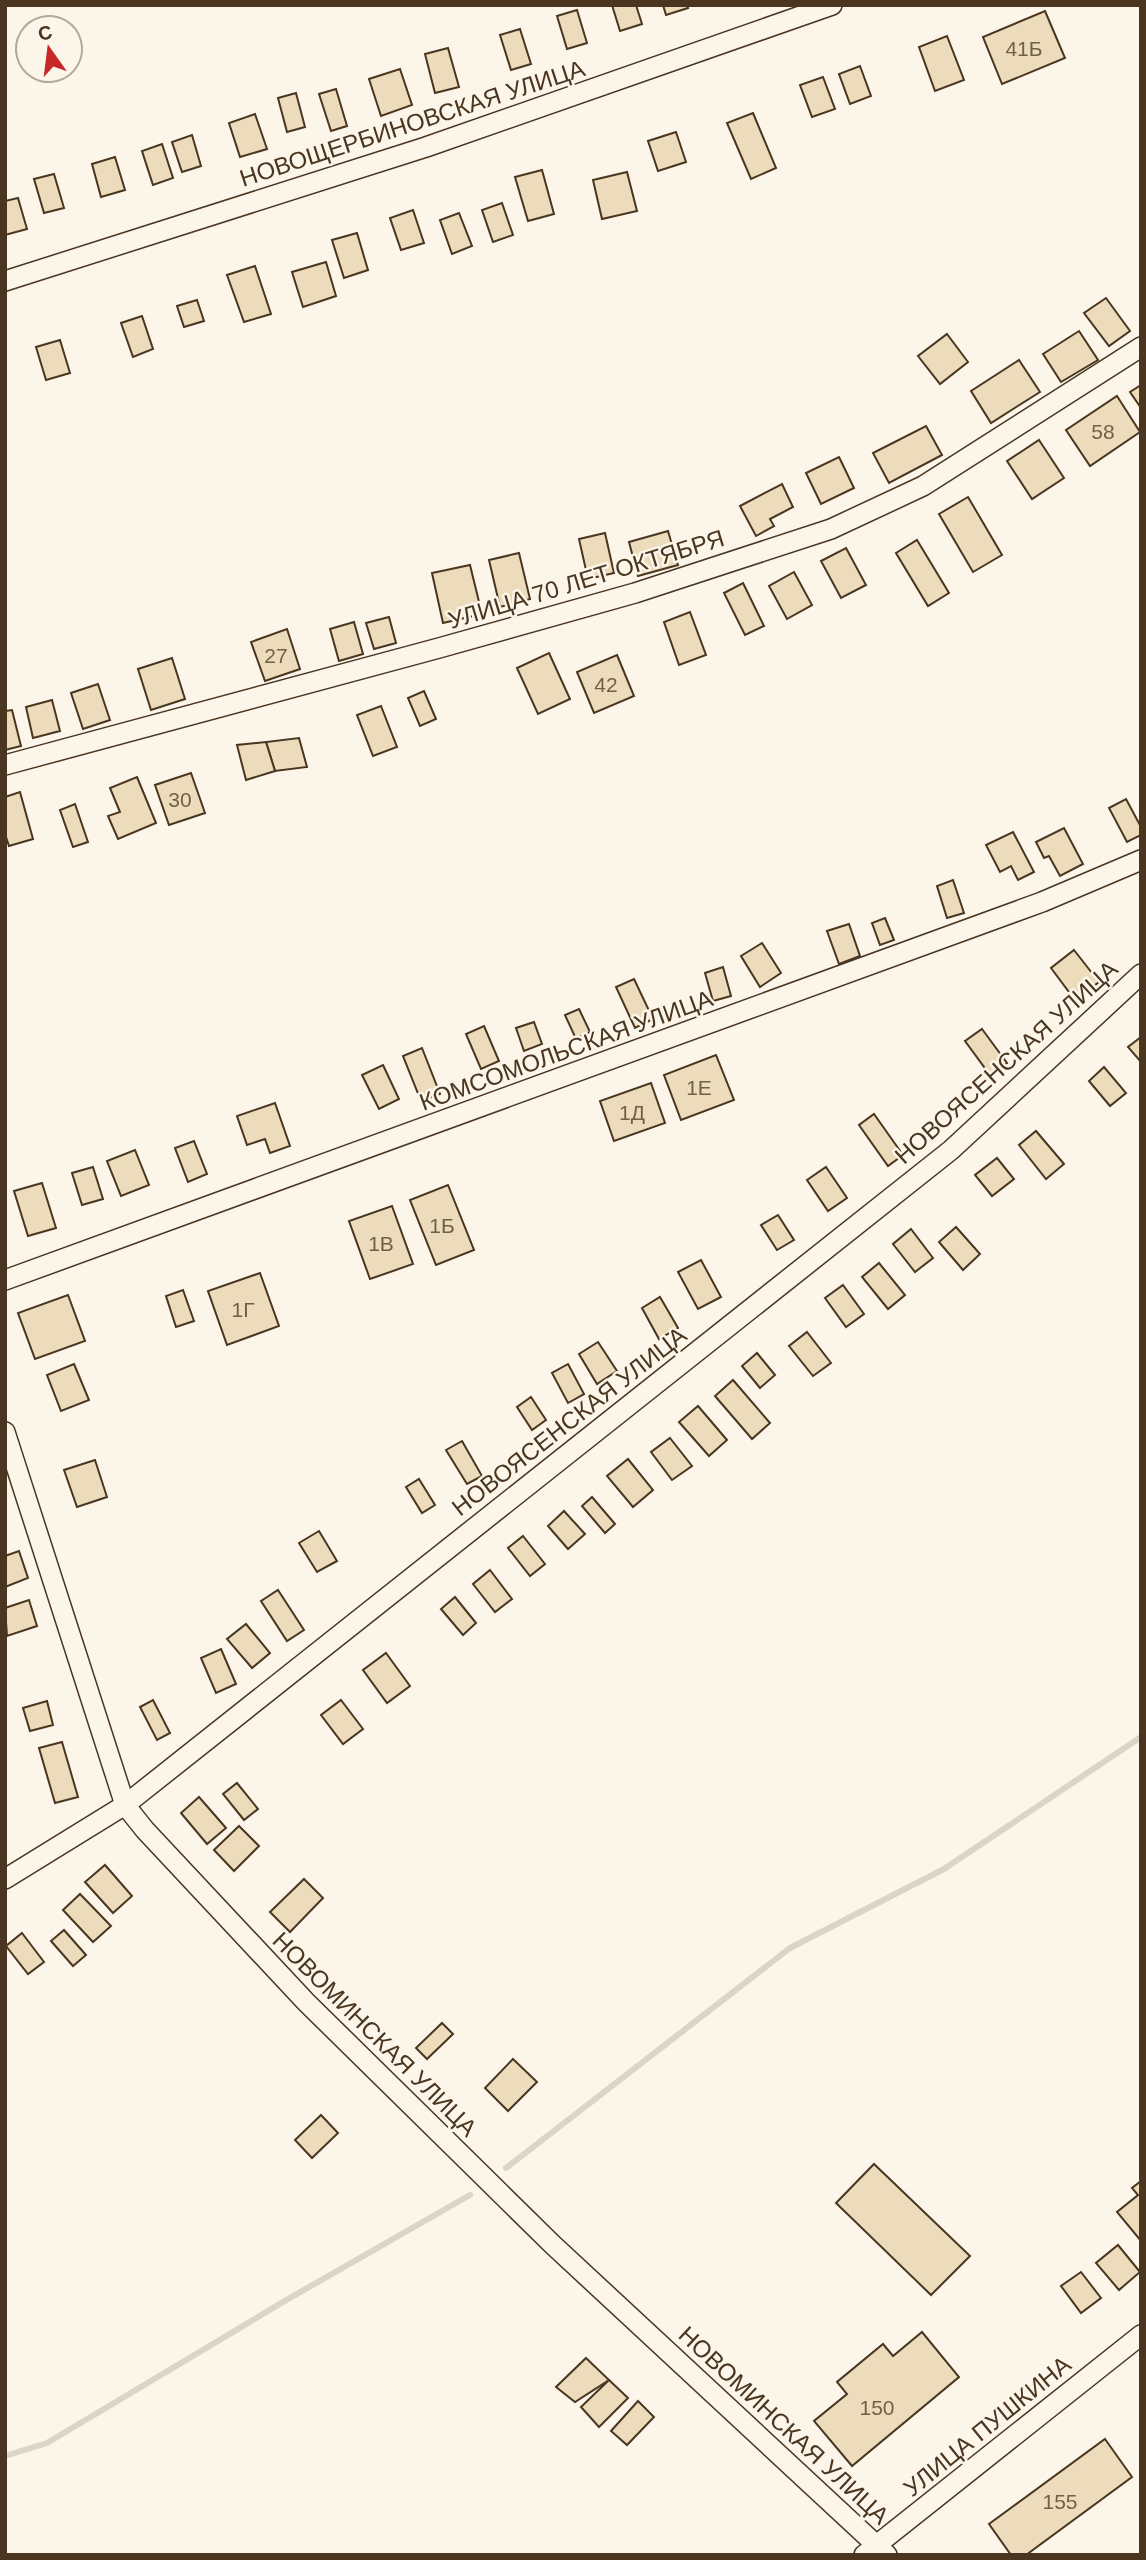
<svg xmlns="http://www.w3.org/2000/svg" width="1146" height="2560" font-family="Helvetica,sans-serif">
<style>
.lines{fill:none;stroke-linecap:round;stroke-linejoin:round}
.stream{stroke:#dcd4c6;stroke-width:6}
.building{fill:#ecdcbc;stroke:#4a3520;stroke-width:2}
.street-casing{stroke:#4a3520;stroke-width:22}
.street{stroke:#fbf6e9;stroke-width:19}
.labels{text-anchor:middle;dominant-baseline:central;stroke-width:5;stroke-linejoin:round;paint-order:stroke}
.number-label{font-size:21px;fill:#725f47}
.street-label{font-size:24px;fill:#4a3520;stroke:#fbf6e9}
</style>
<rect width="100%" height="100%" fill="#fbf6e9"/>
<g class="lines">
<g class="stream">
<polyline points="506,2168 790,1948 944,1869 1141,1737"/>
<polyline points="5,2456 47,2443 283,2302 470,2195"/>
</g>
</g>
<g class="building">
<polygon points="612,5 636,5 642,24 620,31"/>
<polygon points="663,5 687,5 688,8 666,15"/>
<polygon points="577,10 587,43 567,49 557,16"/>
<polygon points="1045,11 1065,58 1002,84 983,37"/>
<polygon points="520,29 531,64 511,70 500,35"/>
<polygon points="947,36 964,80 935,91 919,47"/>
<polygon points="448,48 459,87 435,93 425,54"/>
<polygon points="860,66 871,96 850,104 839,74"/>
<polygon points="400,69 412,105 381,116 369,79"/>
<polygon points="823,77 835,109 812,117 800,85"/>
<polygon points="336,89 347,126 331,131 319,94"/>
<polygon points="296,93 305,127 287,132 278,98"/>
<polygon points="753,113 776,168 751,179 727,123"/>
<polygon points="255,114 267,149 240,157 229,123"/>
<polygon points="676,132 686,162 658,171 648,141"/>
<polygon points="192,135 201,166 182,172 172,142"/>
<polygon points="162,144 173,178 153,185 142,151"/>
<polygon points="115,157 125,190 101,197 92,164"/>
<polygon points="542,170 554,214 528,221 515,177"/>
<polygon points="627,172 637,211 602,219 593,180"/>
<polygon points="54,174 64,208 44,213 34,179"/>
<polygon points="18,198 27,229 5,235 5,201"/>
<polygon points="502,203 513,235 493,242 482,210"/>
<polygon points="413,210 424,243 401,250 390,218"/>
<polygon points="459,213 472,246 452,254 440,220"/>
<polygon points="357,233 368,270 344,278 332,240"/>
<polygon points="326,262 336,296 303,307 292,272"/>
<polygon points="255,266 271,314 244,322 227,275"/>
<polygon points="1106,298 1130,331 1109,346 1084,313"/>
<polygon points="197,300 204,321 184,327 177,306"/>
<polygon points="142,316 153,349 133,357 121,323"/>
<polygon points="1079,331 1098,360 1061,382 1043,354"/>
<polygon points="947,334 968,362 940,384 918,356"/>
<polygon points="60,340 70,373 46,380 36,347"/>
<polygon points="1019,360 1040,392 991,423 971,391"/>
<polygon points="1141,385 1141,408 1130,392"/>
<polygon points="1117,396 1140,432 1090,466 1066,430"/>
<polygon points="926,426 942,455 889,483 873,453"/>
<polygon points="1039,440 1064,478 1032,499 1007,461"/>
<polygon points="839,457 854,488 821,504 806,473"/>
<polygon points="782,484 793,507 770,519 774,526 756,536 740,506"/>
<polygon points="968,497 1002,555 973,572 939,514"/>
<polygon points="668,531 678,565 638,576 629,542"/>
<polygon points="605,533 614,573 588,579 579,539"/>
<polygon points="917,540 949,593 928,606 896,553"/>
<polygon points="846,548 866,585 841,598 821,561"/>
<polygon points="519,553 530,599 500,607 489,560"/>
<polygon points="470,565 482,614 443,623 432,573"/>
<polygon points="794,572 812,605 787,619 769,586"/>
<polygon points="743,583 764,626 745,635 724,593"/>
<polygon points="690,612 706,655 679,665 664,622"/>
<polygon points="389,617 396,643 374,649 366,623"/>
<polygon points="354,622 363,654 339,661 330,629"/>
<polygon points="287,629 300,669 265,681 251,642"/>
<polygon points="549,653 570,699 538,714 517,668"/>
<polygon points="617,655 634,696 594,713 577,672"/>
<polygon points="172,658 185,699 151,710 138,669"/>
<polygon points="98,684 110,720 83,729 71,693"/>
<polygon points="424,691 436,719 420,726 408,698"/>
<polygon points="52,700 60,731 33,738 26,707"/>
<polygon points="381,706 397,747 373,756 357,715"/>
<polygon points="12,710 21,746 5,750 5,711"/>
<polygon points="299,738 307,767 275,771 266,742"/>
<polygon points="266,742 275,771 246,780 237,745"/>
<polygon points="191,773 205,813 169,825 155,785"/>
<polygon points="137,777 156,823 118,839 108,816 120,812 110,788"/>
<polygon points="20,792 33,839 9,846 5,834 5,797"/>
<polygon points="1126,799 1141,827 1141,835 1127,842 1109,808"/>
<polygon points="75,804 88,842 73,847 60,810"/>
<polygon points="1064,828 1083,864 1060,876 1049,856 1044,858 1036,842"/>
<polygon points="1013,832 1034,872 1018,880 1011,866 1000,872 986,845"/>
<polygon points="953,880 964,913 947,918 937,886"/>
<polygon points="885,918 894,940 880,945 872,923"/>
<polygon points="849,924 860,956 839,964 827,931"/>
<polygon points="762,943 781,973 760,987 741,956"/>
<polygon points="1074,950 1099,982 1075,1000 1051,968"/>
<polygon points="723,967 731,996 713,1001 705,973"/>
<polygon points="634,979 653,1019 635,1028 616,987"/>
<polygon points="579,1009 590,1032 576,1039 565,1015"/>
<polygon points="534,1022 542,1044 524,1051 516,1028"/>
<polygon points="484,1026 499,1061 481,1069 466,1034"/>
<polygon points="982,1029 1007,1063 990,1075 965,1041"/>
<polygon points="1141,1037 1141,1062 1128,1047"/>
<polygon points="422,1048 440,1094 421,1101 403,1056"/>
<polygon points="716,1055 734,1100 681,1120 664,1075"/>
<polygon points="383,1065 399,1099 379,1109 362,1075"/>
<polygon points="1104,1067 1126,1093 1110,1106 1089,1081"/>
<polygon points="651,1083 665,1123 614,1141 600,1101"/>
<polygon points="275,1103 290,1146 270,1153 265,1139 247,1145 237,1116"/>
<polygon points="874,1114 903,1155 888,1166 859,1125"/>
<polygon points="1036,1131 1064,1164 1046,1179 1019,1145"/>
<polygon points="194,1141 207,1174 188,1182 175,1148"/>
<polygon points="135,1150 149,1185 121,1196 107,1161"/>
<polygon points="997,1158 1014,1179 992,1196 975,1175"/>
<polygon points="93,1167 103,1199 82,1205 72,1173"/>
<polygon points="826,1167 847,1198 828,1211 807,1180"/>
<polygon points="42,1183 56,1228 28,1236 14,1191"/>
<polygon points="448,1185 474,1250 436,1265 410,1200"/>
<polygon points="392,1206 413,1264 370,1279 349,1221"/>
<polygon points="778,1215 794,1240 777,1250 761,1225"/>
<polygon points="956,1227 980,1254 963,1270 939,1242"/>
<polygon points="911,1229 933,1258 915,1272 893,1244"/>
<polygon points="701,1260 721,1297 698,1309 678,1272"/>
<polygon points="879,1263 905,1295 888,1309 862,1277"/>
<polygon points="260,1273 279,1326 227,1345 208,1291"/>
<polygon points="843,1285 864,1314 846,1327 825,1298"/>
<polygon points="183,1290 194,1321 176,1327 166,1296"/>
<polygon points="68,1295 85,1341 35,1359 18,1313"/>
<polygon points="660,1297 678,1328 659,1339 642,1308"/>
<polygon points="807,1332 831,1363 813,1376 789,1346"/>
<polygon points="598,1342 617,1371 597,1384 579,1354"/>
<polygon points="757,1353 775,1375 760,1388 742,1366"/>
<polygon points="74,1364 89,1400 61,1411 47,1375"/>
<polygon points="568,1364 584,1394 568,1403 552,1373"/>
<polygon points="733,1380 770,1423 752,1439 715,1396"/>
<polygon points="531,1397 546,1420 532,1430 517,1407"/>
<polygon points="698,1406 727,1440 709,1456 679,1422"/>
<polygon points="670,1438 692,1466 672,1480 651,1452"/>
<polygon points="462,1441 482,1476 467,1484 446,1450"/>
<polygon points="628,1459 653,1490 633,1507 607,1476"/>
<polygon points="95,1460 107,1497 77,1507 64,1470"/>
<polygon points="419,1479 435,1505 422,1513 406,1487"/>
<polygon points="592,1497 615,1524 605,1533 582,1506"/>
<polygon points="564,1511 585,1534 568,1549 548,1526"/>
<polygon points="319,1531 337,1561 317,1572 299,1543"/>
<polygon points="523,1536 545,1564 530,1576 508,1548"/>
<polygon points="19,1551 28,1578 5,1587 5,1556"/>
<polygon points="490,1570 512,1599 495,1612 473,1584"/>
<polygon points="278,1590 304,1630 287,1641 261,1601"/>
<polygon points="455,1597 476,1623 463,1635 441,1609"/>
<polygon points="29,1600 37,1626 7,1636 5,1608"/>
<polygon points="246,1624 270,1653 252,1668 227,1639"/>
<polygon points="221,1649 236,1684 216,1693 201,1658"/>
<polygon points="386,1653 410,1686 387,1703 363,1670"/>
<polygon points="153,1700 170,1733 157,1740 140,1707"/>
<polygon points="341,1700 363,1729 343,1744 321,1715"/>
<polygon points="47,1701 53,1725 30,1731 23,1708"/>
<polygon points="62,1742 78,1797 55,1803 39,1748"/>
<polygon points="237,1783 258,1809 244,1820 223,1794"/>
<polygon points="199,1797 226,1828 207,1844 181,1813"/>
<polygon points="239,1826 259,1846 234,1871 214,1850"/>
<polygon points="105,1865 132,1896 113,1913 85,1882"/>
<polygon points="304,1879 323,1898 290,1932 270,1912"/>
<polygon points="80,1894 111,1926 93,1942 63,1910"/>
<polygon points="64,1930 86,1955 73,1966 51,1941"/>
<polygon points="22,1933 44,1962 28,1974 6,1946"/>
<polygon points="442,2023 453,2034 427,2059 416,2048"/>
<polygon points="513,2059 537,2082 508,2111 485,2088"/>
<polygon points="321,2115 338,2133 312,2158 295,2140"/>
<polygon points="874,2164 970,2256 931,2295 836,2203"/>
<polygon points="1141,2181 1141,2241 1117,2212 1138,2195 1132,2188"/>
<polygon points="1118,2245 1140,2272 1119,2290 1096,2263"/>
<polygon points="1081,2272 1101,2298 1081,2313 1061,2286"/>
<polygon points="922,2332 959,2377 852,2466 814,2421 847,2394 837,2382 883,2344 893,2356"/>
<polygon points="586,2358 609,2380 575,2402 556,2387"/>
<polygon points="609,2380 628,2398 599,2427 581,2407"/>
<polygon points="638,2401 654,2417 627,2445 611,2431"/>
<polygon points="1105,2439 1132,2477 1026,2555 1011,2555 989,2524"/>
</g>
<g class="lines">
<g class="street-casing">
<g id="street">
<polyline points="5,281 426,147 832,5"/>
<polyline points="5,765 439,648 635,593 831,529 923,486 1141,347"/>
<polyline points="5,1280 1042,902 1141,860"/>
<polyline points="5,1432 125,1805 145,1830 306,2002 552,2244 887,2555"/>
<polyline points="5,1879 125,1805 951,1150 1141,974"/>
<polyline points="864,2555 1141,2335"/>
</g>
</g>
<use href="#street" class="street"/>
</g>
<g class="labels">
<g class="number-label">
<text x="1024" y="48">41Б</text>
<text x="1103" y="431">58</text>
<text x="276" y="655">27</text>
<text x="606" y="684">42</text>
<text x="180" y="799">30</text>
<text x="699" y="1087">1Е</text>
<text x="632" y="1112">1Д</text>
<text x="442" y="1225">1Б</text>
<text x="381" y="1243">1В</text>
<text x="243" y="1309">1Г</text>
<text x="877" y="2407">150</text>
<text x="1060" y="2501">155</text>
</g>
<g class="street-label">
<text transform="translate(412 123) rotate(-18)">НОВОЩЕРБИНОВСКАЯ УЛИЦА</text>
<text transform="translate(586 579) rotate(-17)">УЛИЦА 70 ЛЕТ ОКТЯБРЯ</text>
<text transform="translate(566 1050) rotate(-20)">КОМСОМОЛЬСКАЯ УЛИЦА</text>
<text transform="translate(1006 1062) rotate(-42)">НОВОЯСЕНСКАЯ УЛИЦА</text>
<text transform="translate(569 1421) rotate(-38)">НОВОЯСЕНСКАЯ УЛИЦА</text>
<text transform="translate(375 2034) rotate(45)">НОВОМИНСКАЯ УЛИЦА</text>
<text transform="translate(784 2425) rotate(43)">НОВОМИНСКАЯ УЛИЦА</text>
<text transform="translate(987 2426) rotate(-39)">УЛИЦА ПУШКИНА</text>
</g>
</g>
<rect width="1146" height="2560" fill="none" stroke="#4a3520" stroke-width="14"/>
<g transform="translate(49 49) rotate(346)"><circle r="33" fill="#fbf6e9" stroke="#b4a999" stroke-width="2"/>
<path d="M0-5L12 26L0 18L-12 26Z" fill="#c62828"/>
<text y="-10" font-size="19" font-weight="bold" text-anchor="middle" fill="#4a3520">С</text>
</g>
</svg>
